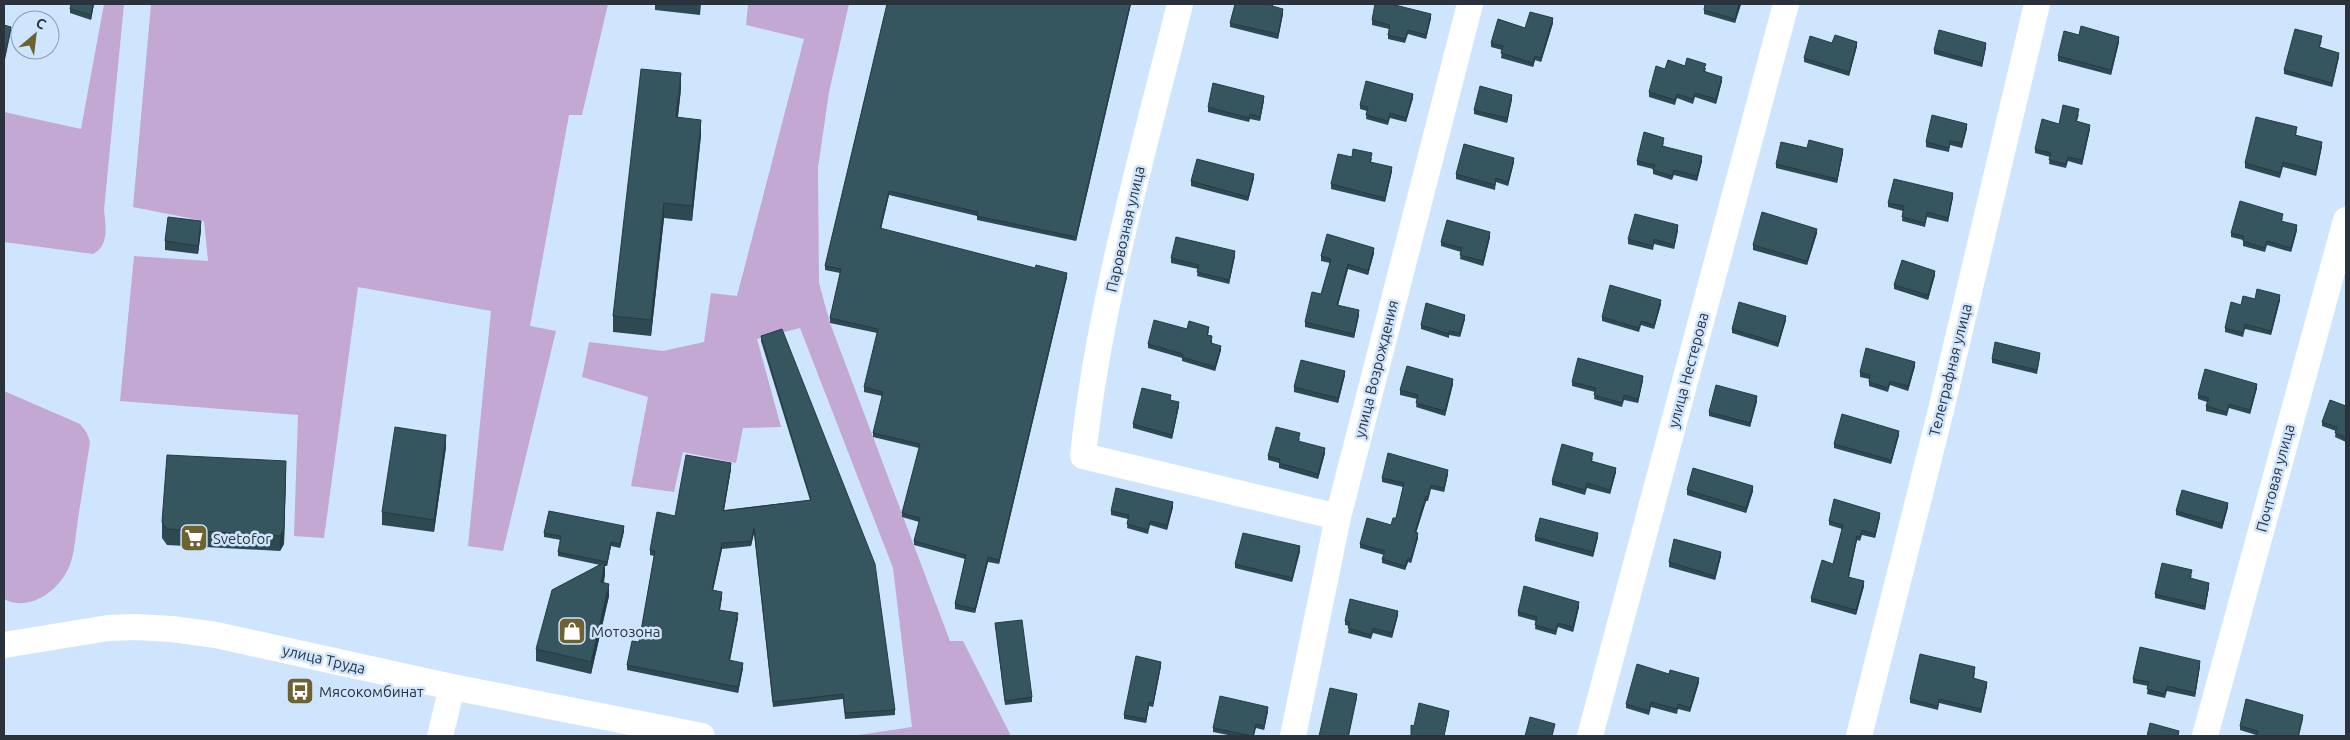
<svg xmlns="http://www.w3.org/2000/svg" width="2350" height="740" font-family="Ubuntu,sans-serif">
<style>
.green{fill:#c3a8d4}
.lines{fill:none;stroke-linecap:round;stroke-linejoin:round}
.minor{stroke:#fff;stroke-width:26}
.wall{fill:#2e4952}
.shaded-wall{fill:#253c42}
.building{fill:#35555f;stroke:#253c42}
.labels{text-anchor:middle;dominant-baseline:central;stroke-width:5;stroke-linejoin:round;paint-order:stroke}
.street-label{font-size:15px;fill:#2a323c;stroke:#cfe5fe}
.poi-label{font-size:15px;fill:#2a323c;stroke:#cfe5fe;text-anchor:start}
</style>
<rect width="100%" height="100%" fill="#cfe5fe"/>
<g class="green">
<path d="M104 4H124L104 210C106 227 109 246 93 254L4 242V112L81 129Z"/>
<polygon points="151,4 608,4 582,115 569,115 530,326 556,331 503,551 468,546 491,311 358,287 324,538 294,536 298,415 120,401 134,256 208,261 204,221 133,207"/>
<polygon points="748,4 849,4 829,92 818,168 819,283 830,323 950,641 963,641 1011,736 852,736 912,727 893,568 800,328 757,339 781,427 743,428 736,463 683,452 674,492 631,486 648,397 582,377 589,342 663,351 704,342 711,293 737,296 804,39 746,25"/>
<path d="M4 391 80 424 87 433 90 442C86 470 81 498 77 526 75 540 74 559 67 571 56 593 27 612 4 599Z"/>
</g>
<g class="lines">
<g class="minor">
<path d="M1180 4C1143 153 1099 303 1083 456L1338 517"/>
<polyline points="4,645 108,628 136,627 172,629 216,635 452,687 702,736"/>
<polyline points="440,736 452,687"/>
<polyline points="1293,736 1338,517 1470,4"/>
<polyline points="1590,736 1786,4"/>
<polyline points="1859,736 1941,410 2037,4"/>
<polyline points="2205,736 2346,220"/>
</g>
</g>
<g class="wall">
<polygon points="94,4 91,20 70,13 70,9"/>
<polygon points="655,4 701,4 700,15 655,10"/>
<polygon points="887,4 1131,4 1076,241 977,220 977,216 889,195 881,229 1067,277 999,564 988,562 975,613 955,609 955,604 965,559 914,545 914,541 919,522 902,517 902,513 919,448 873,437 873,433 882,396 864,392 864,387 877,333 830,323 830,318 840,273 825,270 825,266"/>
<polygon points="1273,4 1273,7 1283,14 1278,39 1230,27 1230,23"/>
<polygon points="1741,4 1735,23 1704,14 1704,10"/>
<polygon points="1431,18 1426,39 1408,34 1405,43 1388,39 1388,35 1389,29 1372,25 1372,20"/>
<polygon points="1553,23 1541,62 1535,60 1533,67 1501,58 1502,50 1491,47 1491,43 1525,28"/>
<polygon points="2079,35 2119,42 2111,75 2058,61 2058,56"/>
<polygon points="2322,40 2320,47 2339,57 2332,87 2284,74 2284,70"/>
<polygon points="1832,43 1857,46 1849,76 1804,62 1804,58"/>
<polygon points="1986,47 1982,67 1934,54 1934,50"/>
<polygon points="1685,66 1706,68 1705,72 1722,81 1716,104 1695,97 1693,104 1677,98 1675,105 1649,97 1649,92 1665,69"/>
<polygon points="681,89 678,117 701,135 692,221 664,218 651,336 613,332 613,316"/>
<polygon points="1413,98 1406,122 1390,118 1388,125 1366,119 1367,111 1360,109 1360,105"/>
<polygon points="1512,99 1507,123 1474,114 1474,110"/>
<polygon points="1264,100 1260,121 1250,119 1249,122 1208,112 1208,107"/>
<polygon points="2079,114 2077,121 2090,129 2082,165 2068,161 2066,168 2049,164 2050,157 2035,153 2035,149 2059,124"/>
<polygon points="1967,128 1962,148 1950,145 1949,152 1926,147 1926,142"/>
<polygon points="2297,131 2296,135 2322,146 2316,176 2283,167 2280,178 2245,168 2245,163"/>
<polygon points="1664,142 1663,146 1702,161 1697,181 1674,175 1672,180 1653,174 1653,169 1637,165 1637,161"/>
<polygon points="1807,148 1843,153 1837,183 1776,168 1776,164"/>
<polygon points="1352,157 1372,158 1371,162 1392,171 1385,202 1331,189 1331,184"/>
<polygon points="1514,162 1508,186 1496,182 1495,190 1456,179 1456,174"/>
<polygon points="1254,178 1248,201 1191,186 1191,181"/>
<polygon points="1953,197 1948,222 1927,217 1925,227 1902,221 1903,211 1888,207 1888,203"/>
<polygon points="2283,218 2282,221 2297,230 2291,252 2267,245 2265,252 2243,246 2243,240 2231,237 2231,233"/>
<polygon points="201,230 198,254 165,250 165,241"/>
<polygon points="1678,230 1674,249 1654,244 1653,250 1628,244 1628,239"/>
<polygon points="1817,233 1807,265 1753,250 1753,245"/>
<polygon points="1490,237 1483,266 1460,259 1461,252 1441,246 1441,242"/>
<polygon points="1374,253 1368,275 1348,269 1338,305 1359,315 1354,338 1305,327 1305,322 1321,294 1330,263 1321,261 1321,256"/>
<polygon points="1235,256 1229,284 1197,276 1198,269 1171,263 1171,258"/>
<polygon points="1935,275 1928,300 1894,289 1894,285"/>
<polygon points="2255,299 2280,300 2271,335 2245,329 2243,337 2225,332 2225,328 2241,305"/>
<polygon points="1661,304 1654,329 1641,325 1639,332 1602,321 1602,317"/>
<polygon points="1465,319 1460,337 1449,335 1449,338 1421,329 1421,325"/>
<polygon points="1786,320 1778,347 1732,333 1732,329"/>
<polygon points="1187,329 1209,331 1208,335 1212,340 1212,343 1221,350 1215,371 1182,361 1182,358 1148,348 1148,344"/>
<polygon points="761,336 895,710 895,715 845,719 843,699 773,707 754,533 751,546 722,549 713,590 722,597 720,610 738,618 730,660 743,668 738,693 627,670 627,665 639,642 654,556 650,555 650,550 731,469 724,510 810,500 761,341"/>
<polygon points="2040,357 2037,374 1992,363 1992,359"/>
<polygon points="1915,366 1908,391 1890,385 1888,392 1869,386 1869,379 1860,377 1860,372"/>
<polygon points="1345,375 1338,403 1294,392 1294,387"/>
<polygon points="1643,380 1638,403 1624,400 1622,407 1594,399 1595,392 1572,386 1572,382"/>
<polygon points="1453,384 1445,416 1416,407 1417,399 1400,395 1400,390"/>
<polygon points="2257,388 2250,414 2229,408 2227,416 2206,411 2206,406 2207,402 2198,399 2198,395"/>
<polygon points="1757,401 1750,427 1709,416 1709,412"/>
<polygon points="1179,406 1172,439 1133,428 1133,424"/>
<polygon points="2346,406 2346,442 2335,437 2336,431 2322,426 2322,422"/>
<polygon points="1899,435 1891,464 1834,448 1834,444"/>
<polygon points="1300,438 1299,441 1325,453 1318,479 1279,468 1279,463 1268,460 1268,456"/>
<polygon points="446,447 434,532 382,525 382,512"/>
<polygon points="1593,458 1592,461 1616,472 1610,494 1587,488 1585,495 1552,485 1552,481"/>
<polygon points="1448,474 1444,492 1431,489 1428,501 1426,501 1416,533 1418,538 1411,563 1408,562 1405,570 1382,563 1382,559 1384,555 1360,548 1360,544 1391,525 1396,518 1403,487 1382,482 1382,478"/>
<polygon points="286,476 284,544 280,551 167,545 162,538 162,522"/>
<polygon points="1687,490 1753,491 1746,513 1687,495"/>
<polygon points="1173,507 1167,530 1150,525 1148,534 1127,528 1128,519 1111,515 1111,511"/>
<polygon points="2228,507 2222,529 2176,515 2176,511"/>
<polygon points="1880,517 1875,538 1862,535 1860,541 1857,540 1849,577 1864,586 1856,615 1811,602 1811,598 1833,564 1842,529 1829,525 1829,521"/>
<polygon points="624,531 620,548 611,546 607,566 605,566 605,574 604,583 609,596 591,674 536,661 536,649 600,565 558,556 558,552 561,540 544,537 544,533"/>
<polygon points="1535,537 1598,537 1593,557 1535,541"/>
<polygon points="1300,551 1292,582 1235,568 1235,564"/>
<polygon points="1721,556 1715,580 1669,567 1669,562"/>
<polygon points="2192,575 2191,578 2209,587 2205,610 2155,598 2155,594"/>
<polygon points="1579,607 1573,632 1558,627 1556,635 1535,629 1536,621 1518,616 1518,612"/>
<polygon points="1398,615 1392,638 1373,633 1371,639 1348,633 1349,626 1345,625 1345,621"/>
<polygon points="995,623 1032,697 1032,702 1005,705"/>
<polygon points="1161,666 1153,707 1149,706 1146,723 1124,719 1124,715"/>
<polygon points="2200,666 2195,697 2167,691 2165,698 2147,694 2148,686 2133,683 2133,679"/>
<polygon points="1975,672 1974,679 1987,686 1981,713 1939,703 1938,710 1910,703 1910,699"/>
<polygon points="1669,674 1699,682 1690,712 1678,709 1677,714 1651,707 1649,715 1626,708 1626,704"/>
<polygon points="1268,711 1264,730 1256,728 1254,736 1233,736 1213,732 1213,728"/>
<polygon points="2303,719 2256,735 2240,730 2240,726"/>
</g>
<g class="shaded-wall">
<polygon points="93,4 94,4 91,20 91,15"/>
<polygon points="1130,4 1131,4 1076,241 1076,237"/>
<polygon points="1739,4 1741,4 1735,23 1735,19"/>
<polygon points="1283,9 1283,14 1278,39 1278,34"/>
<polygon points="1431,14 1431,18 1426,39 1426,35"/>
<polygon points="1553,18 1553,23 1541,62 1541,58"/>
<polygon points="11,27 11,31 4,64 4,60"/>
<polygon points="2119,37 2119,42 2111,75 2111,70"/>
<polygon points="1857,42 1857,46 1849,76 1849,72"/>
<polygon points="1986,43 1986,47 1982,67 1982,63"/>
<polygon points="2339,53 2339,57 2332,87 2332,83"/>
<polygon points="1535,56 1535,60 1533,67 1533,63"/>
<polygon points="681,73 681,89 676,132 676,117"/>
<polygon points="1722,77 1722,81 1716,104 1716,99"/>
<polygon points="1413,94 1413,98 1406,122 1406,118"/>
<polygon points="1512,95 1512,99 1507,123 1507,118"/>
<polygon points="1264,96 1264,100 1260,121 1260,117"/>
<polygon points="701,120 701,135 692,221 692,206"/>
<polygon points="1967,124 1967,128 1962,148 1962,143"/>
<polygon points="2090,125 2090,129 2082,165 2082,160"/>
<polygon points="2322,142 2322,146 2316,176 2316,171"/>
<polygon points="1843,149 1843,153 1837,183 1837,179"/>
<polygon points="1702,156 1702,161 1697,181 1697,176"/>
<polygon points="1514,158 1514,162 1508,186 1508,182"/>
<polygon points="1392,167 1392,171 1385,202 1385,198"/>
<polygon points="1254,174 1254,178 1248,201 1248,197"/>
<polygon points="889,191 889,195 880,233 880,228"/>
<polygon points="1953,193 1953,197 1948,222 1948,218"/>
<polygon points="664,203 664,218 651,336 651,320"/>
<polygon points="201,221 201,230 198,254 198,246"/>
<polygon points="1678,225 1678,230 1674,249 1674,245"/>
<polygon points="2297,225 2297,230 2291,252 2291,248"/>
<polygon points="1817,229 1817,233 1807,265 1807,261"/>
<polygon points="1490,232 1490,237 1483,266 1483,261"/>
<polygon points="1374,248 1374,253 1368,275 1368,271"/>
<polygon points="1235,251 1235,256 1229,284 1229,280"/>
<polygon points="1348,264 1348,269 1337,309 1337,305"/>
<polygon points="1935,271 1935,275 1928,300 1928,295"/>
<polygon points="1067,273 1067,277 999,564 999,560"/>
<polygon points="2280,295 2280,300 2271,335 2271,331"/>
<polygon points="1661,300 1661,304 1654,329 1654,325"/>
<polygon points="1359,310 1359,315 1354,338 1354,334"/>
<polygon points="1465,315 1465,319 1460,337 1460,333"/>
<polygon points="1786,316 1786,320 1778,347 1778,343"/>
<polygon points="1221,346 1221,350 1215,371 1215,367"/>
<polygon points="1915,362 1915,366 1908,391 1908,386"/>
<polygon points="1345,371 1345,375 1338,403 1338,398"/>
<polygon points="1643,376 1643,380 1638,403 1638,399"/>
<polygon points="1453,379 1453,384 1445,416 1445,411"/>
<polygon points="2257,384 2257,388 2250,414 2250,410"/>
<polygon points="1757,396 1757,401 1750,427 1750,423"/>
<polygon points="1179,402 1179,406 1172,439 1172,435"/>
<polygon points="1899,431 1899,435 1891,464 1891,460"/>
<polygon points="446,435 446,447 434,532 434,520"/>
<polygon points="1325,448 1325,453 1318,479 1318,474"/>
<polygon points="286,461 284,544 280,551 280,536"/>
<polygon points="731,463 731,469 723,516 723,511"/>
<polygon points="1616,468 1616,472 1610,494 1610,490"/>
<polygon points="1448,470 1448,474 1444,492 1444,488"/>
<polygon points="1753,486 1753,491 1746,513 1746,508"/>
<polygon points="1426,496 1426,501 1415,536 1415,532"/>
<polygon points="1173,502 1173,507 1167,530 1167,525"/>
<polygon points="2228,503 2228,507 2222,529 2222,524"/>
<polygon points="1880,513 1880,517 1875,538 1875,534"/>
<polygon points="624,526 624,531 620,548 620,544"/>
<polygon points="754,528 754,533 751,546 751,541"/>
<polygon points="1418,533 1418,538 1411,563 1411,559"/>
<polygon points="1598,533 1598,537 1593,557 1593,552"/>
<polygon points="1857,536 1857,540 1848,581 1848,577"/>
<polygon points="611,542 611,546 607,566 607,562"/>
<polygon points="722,543 722,549 712,595 712,590"/>
<polygon points="1300,546 1300,551 1292,582 1292,578"/>
<polygon points="1721,552 1721,556 1715,580 1715,576"/>
<polygon points="988,557 988,562 975,613 975,609"/>
<polygon points="1408,558 1408,562 1405,570 1405,566"/>
<polygon points="605,562 605,574 601,594 601,582"/>
<polygon points="1864,581 1864,586 1856,615 1856,610"/>
<polygon points="2209,583 2209,587 2205,610 2205,606"/>
<polygon points="609,584 609,596 591,674 591,662"/>
<polygon points="722,592 722,597 719,615 719,610"/>
<polygon points="1579,602 1579,607 1573,632 1573,627"/>
<polygon points="1398,611 1398,615 1392,638 1392,633"/>
<polygon points="738,613 738,618 729,665 729,660"/>
<polygon points="2200,661 2200,666 2195,697 2195,693"/>
<polygon points="1161,662 1161,666 1153,707 1153,703"/>
<polygon points="743,663 743,668 738,693 738,687"/>
<polygon points="1699,678 1699,682 1690,712 1690,708"/>
<polygon points="1987,682 1987,686 1981,713 1981,709"/>
<polygon points="1357,694 1357,698 1349,736 1348,736"/>
<polygon points="1149,702 1149,706 1146,723 1146,719"/>
<polygon points="1268,707 1268,711 1264,730 1264,726"/>
<polygon points="1449,711 1449,715 1444,736 1444,733"/>
<polygon points="2303,715 2303,719 2299,736 2298,736"/>
</g>
<g class="building">
<polygon points="71,4 93,4 91,15 70,9"/>
<polygon points="887,4 1130,4 1076,237 977,216 978,212 889,191 880,228 1035,268 1036,265 1067,273 999,560 988,557 975,609 955,604 966,555 914,541 920,518 902,513 920,444 873,433 883,392 864,387 878,329 830,318 841,269 825,266"/>
<polygon points="1235,4 1272,4 1272,6 1283,9 1278,34 1230,23"/>
<polygon points="1375,4 1391,4 1431,14 1426,35 1408,30 1405,39 1388,35 1390,25 1372,20"/>
<polygon points="1705,4 1739,4 1735,19 1704,10"/>
<polygon points="1530,12 1553,18 1541,58 1535,56 1533,63 1501,53 1503,46 1491,43 1498,19 1525,28"/>
<polygon points="4,25 11,27 4,60"/>
<polygon points="2081,26 2119,37 2111,70 2058,56 2064,31 2079,35"/>
<polygon points="2295,29 2322,36 2319,47 2339,53 2332,83 2284,70"/>
<polygon points="1939,30 1986,43 1982,63 1934,50"/>
<polygon points="1835,35 1857,42 1849,72 1804,58 1810,36 1832,43"/>
<polygon points="1687,58 1706,64 1703,71 1722,77 1716,99 1695,93 1693,99 1677,94 1675,100 1649,92 1656,66 1665,69 1668,60 1685,66"/>
<polygon points="641,69 681,73 676,117 701,120 692,206 664,203 651,320 613,316"/>
<polygon points="1366,81 1413,94 1406,118 1390,113 1388,121 1366,115 1368,107 1360,105"/>
<polygon points="1213,83 1264,96 1260,117 1250,114 1249,118 1208,107"/>
<polygon points="1480,86 1512,95 1507,118 1474,110"/>
<polygon points="2063,105 2079,109 2076,121 2090,125 2082,160 2068,157 2066,164 2049,160 2051,153 2035,149 2042,119 2059,124"/>
<polygon points="1932,115 1967,124 1962,143 1950,141 1949,148 1926,142"/>
<polygon points="2256,117 2297,127 2295,135 2322,142 2316,171 2283,162 2280,173 2245,163"/>
<polygon points="1644,132 1664,138 1662,146 1702,156 1697,176 1674,170 1672,176 1653,170 1655,165 1637,161"/>
<polygon points="1809,140 1843,149 1837,179 1776,164 1781,142 1807,148"/>
<polygon points="1464,144 1514,158 1508,182 1496,178 1495,185 1456,174"/>
<polygon points="1353,149 1372,153 1370,162 1392,167 1385,198 1331,184 1338,154 1352,157"/>
<polygon points="1197,159 1254,174 1248,197 1191,181"/>
<polygon points="1894,179 1953,193 1948,218 1927,212 1925,223 1902,217 1904,206 1888,203"/>
<polygon points="2240,201 2283,214 2281,221 2297,225 2291,248 2267,241 2265,248 2243,241 2244,236 2231,233"/>
<polygon points="1762,212 1817,229 1807,261 1753,245"/>
<polygon points="1635,214 1678,225 1674,245 1654,239 1653,246 1628,239"/>
<polygon points="168,217 201,221 198,246 165,241"/>
<polygon points="1447,220 1490,232 1483,261 1460,255 1462,248 1441,242"/>
<polygon points="1327,234 1374,248 1368,271 1348,264 1337,305 1359,310 1354,334 1305,322 1312,292 1321,294 1331,259 1321,256"/>
<polygon points="1176,237 1235,251 1229,280 1197,272 1199,265 1171,258"/>
<polygon points="1902,260 1935,271 1928,295 1894,285"/>
<polygon points="1610,285 1661,300 1654,325 1641,321 1639,328 1602,317"/>
<polygon points="2257,289 2280,295 2271,331 2245,324 2243,333 2225,328 2231,302 2241,305 2243,296 2255,299"/>
<polygon points="1739,302 1786,316 1778,343 1732,329"/>
<polygon points="1426,303 1465,315 1460,333 1449,331 1449,334 1421,325"/>
<polygon points="1154,320 1187,329 1189,321 1209,327 1207,335 1212,336 1211,343 1221,346 1215,367 1182,357 1183,354 1148,344"/>
<polygon points="782,329 875,564 895,710 845,713 843,694 773,702 754,528 751,541 722,543 712,590 722,592 719,610 738,613 729,660 743,663 738,687 627,665 632,641 639,642 655,551 650,550 657,512 675,516 686,455 731,463 723,511 811,500 761,336"/>
<polygon points="1995,342 2040,353 2037,370 1992,359"/>
<polygon points="1866,348 1915,362 1908,386 1890,381 1888,388 1869,382 1870,375 1860,372"/>
<polygon points="1578,358 1643,376 1638,399 1624,395 1622,403 1594,395 1596,388 1572,382"/>
<polygon points="1301,360 1345,371 1338,398 1294,387"/>
<polygon points="1407,366 1453,379 1445,411 1416,403 1418,395 1400,390"/>
<polygon points="2205,369 2257,384 2250,410 2229,404 2227,412 2206,406 2209,398 2198,395"/>
<polygon points="1716,385 1757,396 1750,423 1709,412"/>
<polygon points="1142,388 1171,395 1170,400 1179,402 1172,435 1133,424"/>
<polygon points="2330,400 2346,406 2346,437 2335,433 2337,427 2322,422"/>
<polygon points="1842,414 1899,431 1891,460 1834,444"/>
<polygon points="395,427 446,435 434,520 382,512"/>
<polygon points="1276,427 1300,433 1298,441 1325,448 1318,474 1279,463 1280,459 1268,456"/>
<polygon points="1562,444 1593,453 1591,461 1616,468 1610,490 1587,483 1585,490 1552,481"/>
<polygon points="1388,453 1448,470 1444,488 1431,485 1428,497 1426,496 1415,532 1418,533 1411,559 1408,558 1405,566 1382,559 1385,551 1360,544 1367,518 1391,525 1393,518 1396,518 1404,483 1382,478"/>
<polygon points="167,455 286,461 284,529 280,536 167,529 162,522"/>
<polygon points="1693,468 1753,486 1746,508 1687,490"/>
<polygon points="1116,488 1173,502 1167,525 1150,521 1148,530 1127,524 1129,515 1111,511"/>
<polygon points="2182,490 2228,503 2222,524 2176,511"/>
<polygon points="1834,499 1880,513 1875,534 1862,530 1860,537 1857,536 1848,577 1864,581 1856,610 1811,598 1822,560 1833,564 1843,525 1829,521"/>
<polygon points="549,511 624,526 620,544 611,542 607,562 558,552 561,536 544,533"/>
<polygon points="1540,518 1598,533 1593,552 1535,537"/>
<polygon points="1243,533 1300,546 1292,578 1235,564"/>
<polygon points="1674,539 1721,552 1715,576 1669,562"/>
<polygon points="605,562 601,582 609,584 591,662 536,649 552,590"/>
<polygon points="2162,563 2192,570 2190,578 2209,583 2205,606 2155,594"/>
<polygon points="1524,586 1579,602 1573,627 1558,623 1556,631 1535,625 1537,617 1518,612"/>
<polygon points="1350,599 1398,611 1392,633 1373,628 1371,635 1348,628 1350,622 1345,621"/>
<polygon points="1022,620 1032,697 1005,701 995,623"/>
<polygon points="2140,647 2200,661 2195,693 2167,686 2165,694 2147,689 2149,682 2133,679"/>
<polygon points="1920,654 1975,667 1973,678 1987,682 1981,709 1939,699 1938,706 1910,699"/>
<polygon points="1136,656 1161,662 1153,703 1149,702 1146,719 1124,715"/>
<polygon points="1637,664 1669,674 1670,670 1699,678 1690,708 1678,704 1677,709 1651,702 1649,711 1626,704"/>
<polygon points="1330,688 1357,694 1348,736 1319,736"/>
<polygon points="1220,696 1268,707 1264,726 1256,724 1253,736 1213,728"/>
<polygon points="2246,699 2303,715 2298,736 2256,736 2258,731 2240,726"/>
<polygon points="1419,703 1449,711 1444,736 1411,736 1411,725 1414,726"/>
<polygon points="1530,717 1555,724 1552,736 1525,736"/>
<polygon points="2150,723 2179,731 2178,736 2147,736"/>
</g>
<defs>
<g id="supermarket-square" transform="scale(1.4375)"><rect x="-9" y="-9" width="18" height="18" rx="4" fill="#6e6330" stroke="#cfe5fe"/><path d="M-6-5.5h2.5l.6 2H6L4.5 2H-2.5L-4.4-4H-6ZM-1.5 3.2a1.3 1.3 0 1 0 .1 0ZM3 3.2a1.3 1.3 0 1 0 .1 0Z" fill="#fff"/></g>
<g id="shop-square" transform="scale(1.4375)"><rect x="-9" y="-9" width="18" height="18" rx="4" fill="#6e6330" stroke="#cfe5fe"/><path d="M-5-2.5h2.3a2.7 3.5 0 0 1 5.4 0H5L5.5 6h-11ZM-1.5-2.5h3a1.5 2.3 0 0 0-3 0Z" fill="#fff"/></g>
<g id="bus-square" transform="scale(1.4375)"><rect x="-9" y="-9" width="18" height="18" rx="4" fill="#6e6330" stroke="#cfe5fe"/><path d="M-5-6H5V4H4V6H2V4H-2V6H-4V4H-5ZM-3.5-4V0h7V-4ZM-3.5 1.2v1.5H-2V1.2ZM2 1.2v1.5H3.5V1.2Z" fill="#fff"/></g>
</defs>
<g fill-rule="evenodd">
<use href="#supermarket-square" x="194" y="538"/>
<use href="#shop-square" x="572" y="631"/>
<use href="#bus-square" x="300" y="691"/>
</g>
<g class="labels">
<g class="street-label">
<text transform="translate(1125 229) rotate(-77)">Паровозная улица</text>
<text transform="translate(1376 369) rotate(-76)">улица Возрождения</text>
<text transform="translate(1688 370) rotate(-75)">улица Нестерова</text>
<text transform="translate(1950 370) rotate(-76)">Телеграфная улица</text>
<text transform="translate(2275 478) rotate(-75)">Почтовая улица</text>
<text transform="translate(324 659) rotate(13)">улица Труда</text>
</g>
<g class="poi-label">
<text x="213" y="538">Svetofor</text>
<text x="591" y="631">Мотозона</text>
<text x="319" y="691">Мясокомбинат</text>
</g>
</g>
<rect width="2350" height="740" fill="none" stroke="#2a323c" stroke-width="10"/>
<g transform="translate(35 35) rotate(28)"><circle r="24" fill="#cfe5fe" stroke="#8d9db0"/>
<path d="M0-4L9 19L0 12L-9 19Z" fill="#6e6330"/>
<text y="-8" font-size="14" font-weight="bold" text-anchor="middle" fill="#2a323c">С</text>
</g>
</svg>
